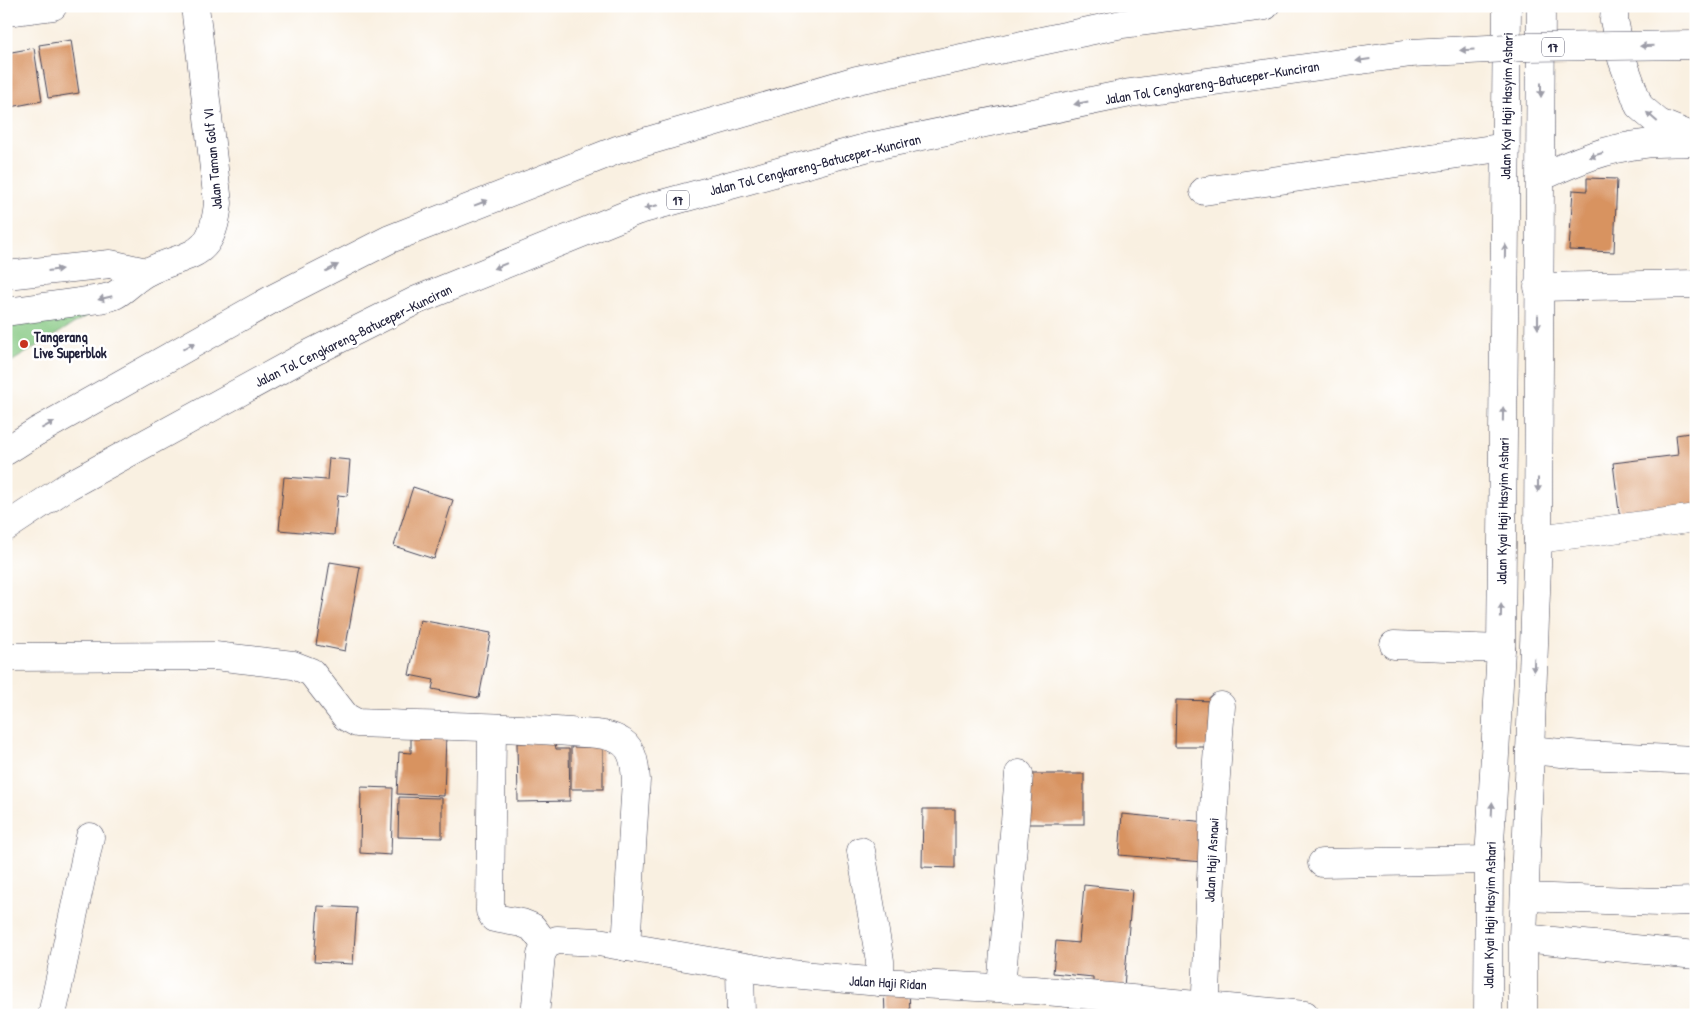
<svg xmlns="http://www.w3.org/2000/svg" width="1702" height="1021" font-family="'Patrick Hand',sans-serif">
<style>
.green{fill:#85c882;stroke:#54755e}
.building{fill:#d89361}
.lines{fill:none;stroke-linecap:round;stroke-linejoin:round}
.minor-casing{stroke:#424154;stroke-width:29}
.major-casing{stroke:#424154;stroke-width:29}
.highway-casing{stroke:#424154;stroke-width:29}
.minor{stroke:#fff;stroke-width:28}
.major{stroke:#fff;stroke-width:28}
.highway{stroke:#fff;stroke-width:28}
.highway-bridge-casing{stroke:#424154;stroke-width:29;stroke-linecap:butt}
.highway-bridge{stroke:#fff;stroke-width:28}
.oneway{fill:#9c9ca7}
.poi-dot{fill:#c8321e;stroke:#fff;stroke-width:2}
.labels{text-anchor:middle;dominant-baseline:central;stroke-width:5;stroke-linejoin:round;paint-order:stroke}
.shield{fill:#fff;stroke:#646476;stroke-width:1}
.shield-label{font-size:12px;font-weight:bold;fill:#22223b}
.street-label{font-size:14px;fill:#22223b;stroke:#fff}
.poi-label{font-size:14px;font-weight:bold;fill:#22223b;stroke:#fff;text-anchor:start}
</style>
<rect width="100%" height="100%" fill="#fff"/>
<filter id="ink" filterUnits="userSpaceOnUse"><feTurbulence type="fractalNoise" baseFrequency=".02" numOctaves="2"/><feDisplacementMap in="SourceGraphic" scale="10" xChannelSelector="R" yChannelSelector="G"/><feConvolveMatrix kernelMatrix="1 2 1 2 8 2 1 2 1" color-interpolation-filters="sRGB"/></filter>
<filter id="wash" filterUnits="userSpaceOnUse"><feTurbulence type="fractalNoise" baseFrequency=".0096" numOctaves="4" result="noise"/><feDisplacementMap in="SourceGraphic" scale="20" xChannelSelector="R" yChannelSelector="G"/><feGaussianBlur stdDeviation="1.12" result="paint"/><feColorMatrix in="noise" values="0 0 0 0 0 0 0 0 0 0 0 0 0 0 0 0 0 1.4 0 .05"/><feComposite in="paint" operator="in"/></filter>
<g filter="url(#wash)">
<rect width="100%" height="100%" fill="#f9f0e1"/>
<polygon class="green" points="93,312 6,365 6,322"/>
<g id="blocks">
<g class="building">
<polygon points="71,40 79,93 48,98 39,45"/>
<polygon points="34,48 42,101 11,107 6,79 6,53"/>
<polygon points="1587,178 1617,179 1614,252 1569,250 1573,190 1587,191"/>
<polygon points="1696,432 1696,510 1620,520 1613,463 1678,455 1676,435"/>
<polygon points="329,458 350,460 347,496 338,495 334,535 279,530 284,477 327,480"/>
<polygon points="413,487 453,500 434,559 394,546"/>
<polygon points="330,562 360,567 345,651 316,645"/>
<polygon points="420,620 491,633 479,698 432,689 434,680 409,675"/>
<polygon points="1176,700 1216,701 1216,747 1175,747"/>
<polygon points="411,735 446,736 444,796 397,794 399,752 411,753"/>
<polygon points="555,742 556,749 569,749 570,801 518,802 517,743"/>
<rect x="571" y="747" width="32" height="42"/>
<rect x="1028" y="774" width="56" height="50"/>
<polygon points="361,787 393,788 391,855 360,853"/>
<polygon points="399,797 442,798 442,838 398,837"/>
<polygon points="923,809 955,809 955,868 922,867"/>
<polygon points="1122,814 1207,822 1203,862 1119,855"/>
<polygon points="1084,885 1132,890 1124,987 1093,984 1093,977 1053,973 1056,941 1079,943"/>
<polygon points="318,906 357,908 353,964 314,962"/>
<polygon points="909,987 910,1015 885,1015 884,988"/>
</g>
</g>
</g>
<g filter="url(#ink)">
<use href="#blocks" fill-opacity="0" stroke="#424154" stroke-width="1"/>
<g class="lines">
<g class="minor-casing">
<g id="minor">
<polyline points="6,12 53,6"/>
<polyline points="1204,191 1506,147"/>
<polyline points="6,275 110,264 146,272"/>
<polyline points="1538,287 1696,284"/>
<path d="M6 312 100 299C105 298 111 297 115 295 126 289 135 278 147 272 189 251 212 262 218 203L195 6"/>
<polyline points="1538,539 1696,518"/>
<polyline points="1394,645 1501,649"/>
<path d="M6 657 215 656 293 665 311 672 346 717 357 723C428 726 499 726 570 732 587 734 607 732 622 742 634 750 635 767 636 780L626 947"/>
<polyline points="492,728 490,911 494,918 522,923 532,927 546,945"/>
<polyline points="1530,750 1582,755 1696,760"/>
<polyline points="861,851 880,961 880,982"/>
<polyline points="1322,863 1489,860"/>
<polyline points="1525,897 1658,902 1696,901"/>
<polyline points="1523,938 1696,955"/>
<polyline points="740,967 741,1015"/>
<polyline points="1001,988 1019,774"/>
<polyline points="52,1015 90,837"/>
<polyline points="535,1015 541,955 546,945 557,940 598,942 780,973 880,982 1035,990 1305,1015"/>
<polyline points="1205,1015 1215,789 1221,706"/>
</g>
</g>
<g class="major-casing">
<g id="major">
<polyline points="1615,6 1614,20 1622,59 1639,106 1659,123 1696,138"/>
<path d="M1541 177C1574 162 1607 148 1644 144 1661 142 1678 143 1694 142"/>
<polyline points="1488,1015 1489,860 1501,649 1507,6"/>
<polyline points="1523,1015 1523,938 1538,539 1541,6"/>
</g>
</g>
<g class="highway-casing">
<g id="highway">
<polyline points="6,451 36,432 276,297 390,239 617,150 857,80 1122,24 1265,6"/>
<polyline points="6,527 68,486 309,354 417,300 636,211 869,147 1130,93 1411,53"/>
</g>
</g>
<use href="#minor" class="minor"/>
<use href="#major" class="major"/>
<use href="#highway" class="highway"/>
<g class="highway-bridge-casing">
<polyline id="highway-bridge" points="1411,53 1527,47 1696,45"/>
</g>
<use href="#highway-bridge" class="highway-bridge"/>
</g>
<defs><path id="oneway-solid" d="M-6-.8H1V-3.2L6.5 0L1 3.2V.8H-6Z" transform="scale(1.25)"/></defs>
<g class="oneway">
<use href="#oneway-solid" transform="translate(1647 46) rotate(179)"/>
<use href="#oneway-solid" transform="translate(1467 50) rotate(177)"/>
<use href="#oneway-solid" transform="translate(1363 60) rotate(172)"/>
<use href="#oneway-solid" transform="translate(1541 90) rotate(90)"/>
<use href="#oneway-solid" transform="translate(1081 103) rotate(168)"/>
<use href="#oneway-solid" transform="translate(1652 117) rotate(-139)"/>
<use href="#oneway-solid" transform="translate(1596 155) rotate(162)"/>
<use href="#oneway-solid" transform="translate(481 203) rotate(-21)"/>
<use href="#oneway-solid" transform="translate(651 207) rotate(165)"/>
<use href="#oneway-solid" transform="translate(1505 251) rotate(-89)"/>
<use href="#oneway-solid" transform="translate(500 266) rotate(158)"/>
<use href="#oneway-solid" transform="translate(332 268) rotate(-27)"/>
<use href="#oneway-solid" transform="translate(55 270) rotate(-7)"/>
<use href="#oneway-solid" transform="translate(105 298) rotate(166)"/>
<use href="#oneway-solid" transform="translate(1538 322) rotate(90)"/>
<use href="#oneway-solid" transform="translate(189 346) rotate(-29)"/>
<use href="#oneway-solid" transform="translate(1503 414) rotate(-89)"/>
<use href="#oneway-solid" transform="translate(48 425) rotate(-29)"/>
<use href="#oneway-solid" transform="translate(1538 485) rotate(90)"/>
<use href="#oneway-solid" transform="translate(1501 611) rotate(-89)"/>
<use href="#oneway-solid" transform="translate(1534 665) rotate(92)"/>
<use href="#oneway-solid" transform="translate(1492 809) rotate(-87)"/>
</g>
</g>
<circle class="poi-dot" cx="24" cy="344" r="5"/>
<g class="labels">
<g class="shield">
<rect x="1542" y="37.5" width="22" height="19" rx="4"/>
<rect x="667" y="190.5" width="22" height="19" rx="4"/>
</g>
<g class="shield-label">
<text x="1553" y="47">17</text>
<text x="678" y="200">17</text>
</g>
<g class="street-label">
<text transform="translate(1212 82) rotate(-9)">Jalan Tol Cengkareng–Batuceper–Kunciran</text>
<text transform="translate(1506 106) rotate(-89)">Jalan Kyai Haji Hasyim Ashari</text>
<text transform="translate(212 159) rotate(-95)">Jalan Taman Golf VI</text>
<text transform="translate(815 164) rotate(-14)">Jalan Tol Cengkareng–Batuceper–Kunciran</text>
<text transform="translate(353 335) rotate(-26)">Jalan Tol Cengkareng–Batuceper–Kunciran</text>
<text transform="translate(1502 511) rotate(-89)">Jalan Kyai Haji Hasyim Ashari</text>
<text transform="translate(1211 860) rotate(-87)">Jalan Haji Asnawi</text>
<text transform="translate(1489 915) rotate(-89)">Jalan Kyai Haji Hasyim Ashari</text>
<text transform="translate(888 982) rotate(3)">Jalan Haji Ridan</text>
</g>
<g class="poi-label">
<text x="34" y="336">Tangerang<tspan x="34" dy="16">Live Superblok</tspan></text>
</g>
</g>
<rect width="1702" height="1021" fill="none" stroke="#fff" stroke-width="25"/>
</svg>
